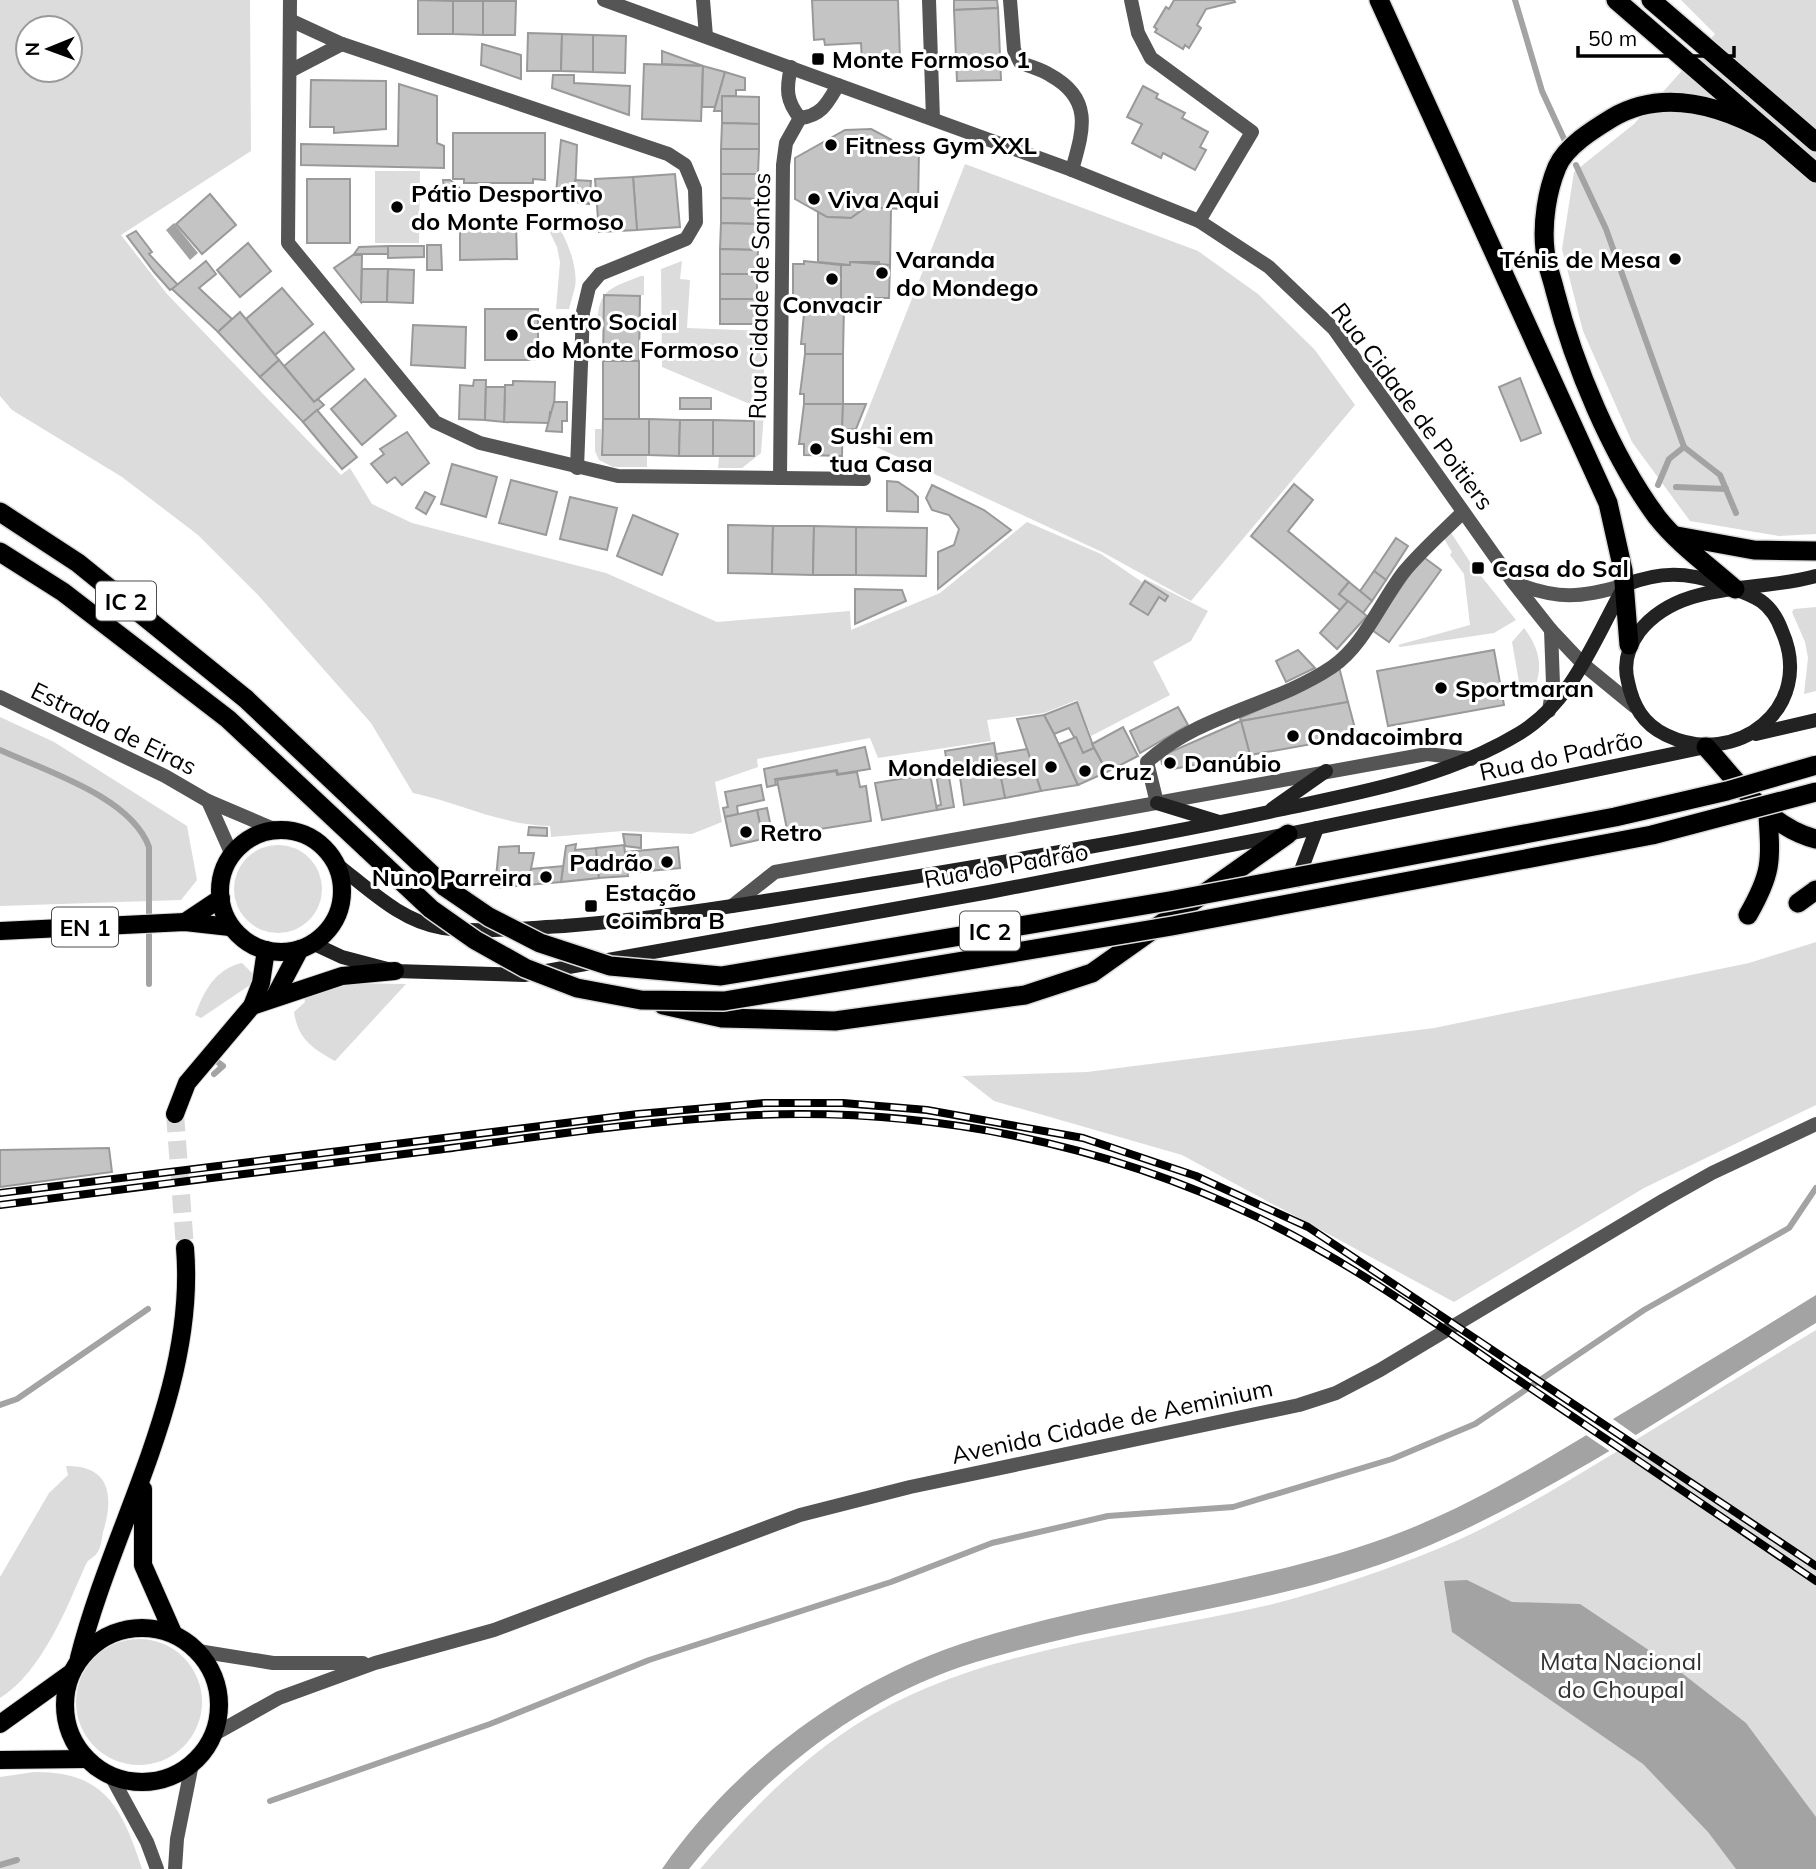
<svg xmlns="http://www.w3.org/2000/svg" width="1816" height="1869" font-family="Mulish,sans-serif">
<style>
.green{fill:#dcdcdc;fill-rule:evenodd}
.water{fill:#a3a3a3}
.pier{fill:#fff}
.lines{fill:none;stroke-linecap:round;stroke-linejoin:round}
.stream{stroke:#a3a3a3;stroke-width:6}
.building{fill:#c4c4c4;stroke:#999;stroke-width:2}
.primary-tunnel{stroke:#d9d9d9;stroke-width:18;stroke-dasharray:18 9;stroke-linecap:butt}
.primary-casing{stroke:#dbdbdb;stroke-width:20}
.trunk-casing{stroke:#dbdbdb;stroke-width:22}
.pedestrian{stroke:#555;stroke-width:14}
.minor{stroke:#555;stroke-width:14}
.tertiary{stroke:#555;stroke-width:14}
.secondary{stroke:#222;stroke-width:14}
.primary{stroke:#000;stroke-width:18}
.trunk{stroke:#000;stroke-width:19}
.rail-casing{stroke:#000;stroke-width:8}
.rail{stroke:#fff;stroke-width:5;stroke-dasharray:16;stroke-linecap:butt}
.trunk-bridge-casing{stroke:#dbdbdb;stroke-width:22;stroke-linecap:butt}
.trunk-bridge{stroke:#000;stroke-width:19}
.poi-dot{fill:#000;stroke:#fff;stroke-width:2.5}
.labels{text-anchor:middle;dominant-baseline:central;stroke-width:6;stroke-linejoin:round;paint-order:stroke}
.shield{fill:#fff;stroke:#4c4c4c;stroke-width:2}
.shield-label{font-size:23px;font-weight:bold;fill:#000}
.poi-label{font-size:24px;font-weight:bold;fill:#000;stroke:#fff;text-anchor:start}
.street-label{font-size:24px;fill:#000;stroke:#fff}
.park-label{font-size:24px;fill:#333;stroke:#fff}
</style>
<rect width="100%" height="100%" fill="#fff"/>
<g class="green">
<path d="M0 0H250L251 151 121 235 167 294 341 475 350 468 372 504 412 523 606 573 717 622 850 611 851 630 940 593 1027 522 1101 554 1142 582 1145 579 1208 611 1191 641 1153 662 1170 695 1091 736 1077 700 1044 713 987 720 991 741 878 758 870 738 757 759 758 767 715 782 722 822 692 834 623 831 551 837 550 826C501 825 460 803 413 793L371 723 258 595 198 535 122 477 12 410 0 396ZM28 28H70V70H28Z"/>
<polygon points="1681,0 1816,0 1816,534 1779,536 1690,521 1632,442 1583,331 1562,249 1574,172 1634,124 1715,34"/>
<polygon points="965,164 1198,251 1258,294 1315,350 1355,405 1191,601 1102,552 857,438"/>
<polygon points="375,171 420,171 419,243 375,243"/>
<path d="M542 216C563 217 579 269 575 287 573 295 571 301 569 309H556L560 262 557 247Z"/>
<polygon points="682,261 680,279 690,280 687,328 764,331 764,410 662,367 661,269"/>
<path d="M641 276H644V295H604L603 329H597C598 290 607 289 641 276Z"/>
<polygon points="755,413 764,413 761,453 742,468 718,468 719,457 754,457"/>
<polygon points="595,429 601,429 601,456 647,456 647,467 613,467 599,460 595,451"/>
<polygon points="1450,531 1470,562 1516,620 1494,633 1400,647 1398,645 1470,625 1464,574 1450,555 1452,552 1443,537"/>
<polygon points="1816,607 1816,691 1804,694 1808,658 1805,642 1792,612 1794,609"/>
<path d="M1524 628C1541 650 1545 673 1529 697L1520 688 1512 642Z"/>
<polygon points="0,717 54,742 187,826 197,880 181,900 0,906"/>
<circle cx="278" cy="889" r="44"/>
<polygon points="1816,942 1816,1105 1644,1188 1454,1302 1182,1155 994,1101 962,1076 1087,1072 1434,1028 1749,963"/>
<path d="M242 963 253 974V983L201 1018 195 1015C204 991 215 969 242 963Z"/>
<path d="M345 983 406 984 335 1061C312 1048 298 1039 294 1012L305 1002 304 997Z"/>
<path d="M1816 1330V1869H700C743 1819 787 1772 842 1734 966 1648 1127 1638 1269 1605 1321 1592 1371 1575 1420 1556 1489 1530 1553 1490 1616 1452 1682 1411 1749 1371 1816 1330Z"/>
<path d="M66 1466C111 1465 114 1497 103 1532 102 1538 101 1548 97 1553 94 1558 89 1558 86 1564 67 1607 42 1672 0 1698V1577L49 1493 68 1475Z"/>
<circle cx="139" cy="1702" r="63"/>
<path d="M34 1772C105 1771 122 1808 142 1869H0V1777Z"/>
</g>
<g class="water">
<polygon points="174,223 198,253 190,260 166,230"/>
<path d="M1816 1295V1323C1689 1400 1553 1495 1416 1551 1274 1608 1121 1618 976 1662 861 1697 763 1776 689 1869H662C736 1762 851 1677 976 1639 1117 1595 1266 1585 1404 1531 1478 1502 1545 1460 1613 1419 1681 1378 1748 1337 1816 1295Z"/>
<polygon points="1467,1580 1512,1602 1580,1604 1674,1667 1746,1723 1816,1817 1816,1869 1736,1869 1708,1832 1643,1764 1452,1632 1444,1581"/>
</g>
<polygon class="pier" points="1610,1417 1637,1436 1611,1452 1583,1433"/>
<g class="lines">
<g class="stream">
<polyline points="1515,0 1542,91 1565,141"/>
<polyline points="1576,165 1606,229 1684,447"/>
<polyline points="1658,485 1669,459 1684,447 1720,475 1736,513"/>
<polyline points="1676,487 1726,489"/>
<path d="M0 750C46 771 131 797 149 847V984"/>
<polyline points="214,1074 223,1066 219,1063"/>
<polyline points="0,1405 17,1399 148,1309"/>
<polyline points="270,1801 490,1724 649,1660 891,1582 992,1543 1108,1516 1233,1507 1392,1459 1475,1424 1644,1310 1789,1228 1816,1188"/>
<polyline points="0,1865 17,1860"/>
</g>
</g>
<g class="building">
<polygon points="418,0 453,1 453,34 418,34"/>
<polygon points="812,0 898,0 900,59 862,61 861,43 825,45 824,39 814,40"/>
<polygon points="954,0 997,0 998,8 954,10"/>
<polygon points="1174,0 1234,0 1235,2 1206,9 1197,25 1201,28 1189,48 1185,45 1183,49 1155,32 1157,29 1154,27 1166,7 1169,9"/>
<polygon points="453,1 483,1 483,35 453,34"/>
<polygon points="483,1 516,1 515,35 483,35"/>
<polygon points="998,8 1001,80 957,81 954,10"/>
<polygon points="528,33 562,34 561,71 527,71"/>
<polygon points="562,34 593,35 593,72 561,71"/>
<polygon points="593,35 626,36 625,73 593,72"/>
<polygon points="482,44 521,55 521,79 481,65"/>
<polygon points="662,51 703,66 662,64"/>
<polygon points="644,64 703,66 701,121 642,119"/>
<polygon points="703,66 725,72 715,107 702,107"/>
<polygon points="725,72 745,78 745,90 736,90 736,96 722,96 722,111 714,111"/>
<polygon points="553,75 574,75 574,83 630,86 629,115 552,88"/>
<polygon points="311,80 386,81 386,129 334,133 334,127 310,127"/>
<polygon points="399,84 437,96 437,143 444,146 444,168 301,165 301,144 398,146"/>
<polygon points="1143,86 1158,94 1156,98 1185,113 1182,118 1208,132 1200,147 1206,150 1195,170 1163,153 1161,158 1132,143 1142,124 1127,117"/>
<polygon points="722,96 759,97 759,124 722,123"/>
<polygon points="722,123 759,124 759,149 721,149"/>
<polygon points="871,129 894,141 894,149 919,149 918,209 865,208 851,218 827,217 795,199 795,158 845,130"/>
<polygon points="453,133 545,133 545,180 533,179 533,183 464,183 464,179 453,179"/>
<polygon points="561,140 577,145 575,195 556,193"/>
<polygon points="721,149 759,149 758,174 721,174"/>
<polygon points="675,174 680,227 637,230 633,177"/>
<polygon points="721,174 758,174 758,199 721,198"/>
<polygon points="633,177 637,230 599,232 595,179"/>
<rect x="307" y="179" width="43" height="64"/>
<polygon points="443,180 450,180 466,193 458,202 444,188"/>
<polygon points="575,180 591,181 589,204 574,202"/>
<polygon points="210,194 236,225 202,254 176,224"/>
<polygon points="721,198 758,199 758,224 721,223"/>
<polygon points="865,208 891,208 890,265 879,265 879,262 850,262 850,265 818,262 818,212 827,217 851,218"/>
<polygon points="721,223 758,224 758,250 720,249"/>
<polygon points="516,224 517,259 460,260 460,225"/>
<polygon points="136,231 152,252 149,254 178,285 172,289 170,290 154,272 127,236"/>
<polygon points="248,243 271,271 240,297 217,270"/>
<polygon points="427,245 441,245 442,270 427,270"/>
<polygon points="388,246 388,254 354,254 359,247"/>
<polygon points="388,246 424,246 424,257 388,258"/>
<polygon points="720,249 758,250 757,274 720,274"/>
<polygon points="353,255 362,255 361,302 334,268"/>
<polygon points="206,261 216,274 199,288 232,319 218,332 172,289"/>
<polygon points="804,261 841,265 841,305 805,304 805,301 793,301 793,264 804,264"/>
<polygon points="850,262 890,265 889,298 876,298 876,302 841,300 841,265 850,265"/>
<polygon points="362,269 388,269 387,302 361,302"/>
<polygon points="388,269 414,270 413,303 387,302"/>
<rect x="720" y="274" width="37" height="25"/>
<polygon points="282,288 313,324 275,355 246,319"/>
<polygon points="604,295 640,296 639,361 603,361"/>
<rect x="720" y="299" width="37" height="25"/>
<polygon points="805,304 844,305 843,354 805,354 805,344 801,344"/>
<rect x="485" y="309" width="53" height="51"/>
<polygon points="240,312 279,360 260,377 218,332"/>
<polygon points="413,325 466,327 465,368 411,365"/>
<polygon points="324,332 354,369 314,402 284,366"/>
<polygon points="805,354 843,354 843,404 804,404 804,394 800,394"/>
<polygon points="279,360 314,402 318,399 324,405 303,422 260,377"/>
<rect x="603" y="361" width="36" height="58"/>
<polygon points="1520,378 1541,433 1521,441 1499,387"/>
<polygon points="365,379 396,416 362,445 331,409"/>
<polygon points="474,380 486,380 485,420 459,419 460,385 473,386"/>
<polygon points="513,381 555,382 554,412 550,412 549,423 504,422 505,385 513,385"/>
<polygon points="486,387 505,387 504,422 485,420"/>
<rect x="680" y="398" width="31" height="11"/>
<polygon points="554,402 567,402 567,421 562,421 562,432 546,431"/>
<polygon points="804,404 843,404 842,456 804,455 804,444 799,444"/>
<polygon points="843,404 866,404 856,429 842,430"/>
<polygon points="317,410 357,457 342,469 303,422"/>
<polygon points="603,419 649,419 649,455 602,455"/>
<polygon points="649,419 680,420 679,456 649,455"/>
<polygon points="680,420 713,420 713,456 679,456"/>
<polygon points="713,420 754,421 754,456 713,456"/>
<polygon points="407,432 429,463 402,485 395,477 387,483 371,464 384,454 380,449"/>
<polygon points="452,464 497,477 486,517 441,504"/>
<polygon points="511,480 557,492 546,535 499,523"/>
<polygon points="887,481 898,482 913,492 918,497 918,512 887,511"/>
<polygon points="1294,484 1313,500 1288,531 1349,582 1339,594 1348,601 1340,610 1251,536"/>
<polygon points="932,485 984,510 1011,530 938,589 938,552 954,545 959,529 949,515 932,510 926,498"/>
<polygon points="425,492 435,497 426,514 416,508"/>
<polygon points="570,497 617,508 607,550 560,539"/>
<polygon points="633,515 678,534 662,575 617,556"/>
<polygon points="728,525 773,526 772,574 728,573"/>
<polygon points="773,526 814,526 813,575 772,574"/>
<polygon points="814,526 856,527 856,575 813,575"/>
<polygon points="856,527 927,528 926,576 856,575"/>
<polygon points="1396,538 1408,546 1386,580 1374,571"/>
<polygon points="1422,556 1441,570 1389,642 1372,630"/>
<polygon points="1374,571 1386,580 1372,601 1360,591"/>
<polygon points="1145,581 1168,596 1165,601 1159,597 1148,615 1130,604"/>
<polygon points="1349,582 1372,601 1363,613 1339,594"/>
<polygon points="855,589 902,590 906,601 855,624"/>
<polygon points="1348,601 1367,616 1337,649 1320,633"/>
<polygon points="1298,650 1315,668 1286,682 1276,661"/>
<polygon points="1494,650 1504,705 1388,726 1377,671"/>
<polygon points="1339,667 1348,702 1241,721 1240,718 1300,691"/>
<polygon points="1077,702 1094,748 1083,753 1069,728 1054,734 1044,715"/>
<polygon points="1348,702 1357,736 1250,755 1241,721"/>
<polygon points="1178,707 1188,725 1140,753 1130,731"/>
<polygon points="1044,715 1054,734 1078,785 1041,791 1017,719"/>
<polygon points="1241,721 1250,755 1173,769 1162,764 1161,759 1168,753"/>
<polygon points="1123,727 1138,756 1107,772 1092,744"/>
<polygon points="1076,737 1083,753 1094,748 1107,772 1078,785 1059,744"/>
<polygon points="994,743 997,761 948,769 945,751"/>
<polygon points="865,747 870,769 838,774 837,770 775,779 776,785 767,787 764,769"/>
<polygon points="1027,749 1041,791 1005,798 996,754"/>
<polygon points="998,763 1005,798 964,805 959,770"/>
<polygon points="836,771 837,775 857,772 860,787 866,786 871,821 788,834 777,780"/>
<polygon points="948,771 954,807 937,810 936,806 941,805 936,773"/>
<polygon points="930,774 937,810 882,820 875,783"/>
<polygon points="761,785 764,800 737,806 738,814 725,817 723,808 728,807 725,792"/>
<polygon points="767,808 773,837 763,839 757,810"/>
<polygon points="757,810 763,839 731,846 725,817"/>
<polygon points="529,827 547,828 547,836 528,835"/>
<polygon points="623,834 641,835 641,848 625,846"/>
<polygon points="576,844 575,850 596,848 599,878 561,882 566,846"/>
<polygon points="624,845 628,876 599,878 596,848"/>
<polygon points="519,846 519,853 534,853 528,885 495,888 499,847"/>
<polygon points="678,847 680,868 628,873 626,852"/>
<polygon points="563,866 561,882 528,885 531,869"/>
<polygon points="109,1148 112,1172 0,1187 0,1150"/>
</g>
<g class="lines">
<polyline class="primary-tunnel" points="175,1114 185,1248"/>
<g class="primary-casing">
<g id="primary">
<circle cx="281" cy="891" r="61"/>
<polyline points="185,922 221,898"/>
<polyline points="0,931 185,922 230,927"/>
<polyline points="274,998 300,949"/>
<polyline points="252,1006 342,976 395,971"/>
<polyline points="175,1114 187,1083 252,1006 261,983 266,950"/>
<polyline points="143,1489 143,1565 173,1633"/>
<circle cx="142" cy="1705" r="77"/>
<path d="M79 1658C113 1523 197 1392 185 1248"/>
<polyline points="0,1724 71,1673"/>
<polyline points="0,1760 86,1759"/>
</g>
</g>
<g class="trunk-casing">
<g id="trunk">
<polyline points="1379,0 1608,503 1623,570 1629,645"/>
<polyline points="1616,0 1816,173"/>
<polyline points="1651,0 1816,142"/>
<polyline points="0,512 78,563 246,699"/>
<polyline points="1677,536 1754,550 1816,551"/>
<polyline points="0,552 63,592 228,719 367,849"/>
<path d="M1735 589C1709 566 1678 544 1657 517 1611 455 1574 365 1555 291 1552 278 1546 263 1545 250 1542 223 1547 191 1557 167 1566 146 1594 129 1612 118 1663 88 1721 106 1768 132"/>
<path d="M1706 747C1738 782 1768 827 1816 839"/>
<polyline points="1798,903 1816,890"/>
<path d="M1748 915C1772 873 1771 862 1768 815"/>
<polyline points="663,1005 722,1018 835,1021 1025,995 1092,973 1288,834"/>
</g>
</g>
<path class="pedestrian" d="M1157 803 1147 762C1199 714 1274 706 1332 667 1364 645 1380 603 1403 573 1421 551 1443 532 1463 512"/>
<g class="minor">
<polyline points="290,0 288,243 435,422 480,443 618,476 864,479"/>
<polyline points="703,0 706,36"/>
<polyline points="929,0 933,119"/>
<path d="M1010 0 1014 50 1020 62C1030 67 1041 69 1050 75 1094 99 1083 131 1072 170"/>
<polyline points="1131,0 1138,33 1151,58 1252,132 1199,221"/>
<polyline points="290,20 342,44 668,154 685,165 695,189 696,222 686,239 600,274 589,287 583,312 577,468"/>
<path d="M791 67C786 89 786 101 800 118 822 116 828 102 838 85"/>
<polyline points="290,71 342,44"/>
<polyline points="780,478 783,165 786,143 800,118"/>
<polyline points="732,906 775,872 1427,754 1471,759"/>
<polyline points="111,1776 147,1842 157,1869"/>
<polyline points="175,1869 177,1839 192,1764"/>
</g>
<g class="tertiary">
<polyline points="604,0 1072,170 1199,221 1269,267 1334,329 1513,582 1551,630 1584,665 1634,706"/>
<path d="M1515 583C1558 600 1581 598 1625 585"/>
<polyline points="0,697 165,776 208,801 276,830"/>
<polyline points="1549,711 1553,684 1551,630"/>
<polyline points="208,801 232,855"/>
<polyline points="198,1651 273,1663 363,1663"/>
<polyline points="213,1735 279,1698 375,1663 494,1630 800,1515 910,1487 1299,1405 1336,1393 1380,1370 1664,1200 1712,1173 1816,1124"/>
</g>
<g class="secondary">
<polyline points="1756,734 1816,720"/>
<polyline points="1157,803 1219,822"/>
<polyline points="1272,809 1326,771"/>
<path d="M335 863C368 888 401 922 443 928 482 933 525 928 564 926 677 917 789 897 901 879 1027 858 1153 837 1278 810 1361 792 1446 778 1520 733 1574 700 1595 637 1625 585 1660 571 1687 572 1722 584 1735 589 1750 594 1761 601 1771 608 1778 620 1782 631 1816 708 1736 769 1666 735 1643 724 1633 706 1628 682 1623 663 1628 647 1639 632 1680 579 1758 593 1816 576"/>
<polyline points="1297,881 1317,828"/>
<polyline points="312,943 342,957 395,971 524,975 989,892 1288,834 1701,748"/>
</g>
<use href="#primary" class="primary"/>
<use href="#trunk" class="trunk"/>
<g class="rail-casing">
<g id="rail">
<polyline points="0,1193 638,1114 765,1103 843,1103 927,1110 1083,1138 1196,1176 1308,1227 1816,1566"/>
<path d="M0 1205C145 1186 291 1168 436 1150 543 1136 650 1120 757 1115 929 1108 1104 1143 1259 1218 1348 1261 1428 1318 1508 1373 1611 1442 1713 1511 1816 1581"/>
</g>
</g>
<use href="#rail" class="rail"/>
<g class="trunk-bridge-casing">
<g id="trunk-bridge">
<polyline points="246,699 445,887 489,917 540,943 610,966 721,976 1169,901 1615,817 1727,791 1816,765"/>
<polyline points="367,849 431,909 475,940 525,968 577,988 641,1000 724,1001 1172,926 1652,835 1816,792"/>
</g>
</g>
<use href="#trunk-bridge" class="trunk-bridge"/>
</g>
<g class="poi-dot">
<rect x="811" y="52" width="14" height="14" rx="3.5"/>
<circle cx="831" cy="145" r="7"/>
<circle cx="814" cy="199" r="7"/>
<circle cx="397" cy="207" r="7"/>
<circle cx="1675" cy="259" r="7"/>
<circle cx="882" cy="273" r="7"/>
<circle cx="832" cy="279" r="7"/>
<circle cx="512" cy="335" r="7"/>
<circle cx="816" cy="449" r="7"/>
<rect x="1471" y="561" width="14" height="14" rx="3.5"/>
<circle cx="1441" cy="688" r="7"/>
<circle cx="1293" cy="736" r="7"/>
<circle cx="1170" cy="763" r="7"/>
<circle cx="1051" cy="767" r="7"/>
<circle cx="1085" cy="771" r="7"/>
<circle cx="746" cy="832" r="7"/>
<circle cx="667" cy="862" r="7"/>
<circle cx="546" cy="877" r="7"/>
<rect x="584" y="899" width="14" height="14" rx="3.5"/>
</g>
<g class="labels">
<g class="shield">
<rect x="96" y="581.5" width="60" height="39" rx="5"/>
<rect x="52" y="907.5" width="66" height="39" rx="5"/>
<rect x="960" y="911.5" width="60" height="39" rx="5"/>
</g>
<g class="shield-label">
<text x="126" y="601">IC 2</text>
<text x="85" y="927">EN 1</text>
<text x="990" y="931">IC 2</text>
</g>
<g class="poi-label">
<text x="832" y="59">Monte Formoso 1</text>
<text x="845" y="145">Fitness Gym XXL</text>
<text x="411" y="193">Pátio Desportivo<tspan x="411" dy="28">do Monte Formoso</tspan></text>
<text x="828" y="199">Viva Aqui</text>
<text x="896" y="259">Varanda<tspan x="896" dy="28">do Mondego</tspan></text>
<text x="1661" y="259" text-anchor="end">Ténis de Mesa</text>
<text x="832" y="304" text-anchor="middle">Convacir</text>
<text x="526" y="321">Centro Social<tspan x="526" dy="28">do Monte Formoso</tspan></text>
<text x="830" y="435">Sushi em<tspan x="830" dy="28">tua Casa</tspan></text>
<text x="1492" y="568">Casa do Sal</text>
<text x="1455" y="688">Sportmaran</text>
<text x="1307" y="736">Ondacoimbra</text>
<text x="1184" y="763">Danúbio</text>
<text x="1037" y="767" text-anchor="end">Mondeldiesel</text>
<text x="1099" y="771">Cruz</text>
<text x="760" y="832">Retro</text>
<text x="653" y="862" text-anchor="end">Padrão</text>
<text x="532" y="877" text-anchor="end">Nuno Parreira</text>
<text x="605" y="892">Estação<tspan x="605" dy="28">Coimbra B</tspan></text>
</g>
<g class="street-label">
<text transform="translate(759 296) rotate(-89)">Rua Cidade de Santos</text>
<text transform="translate(1413 406) rotate(53)">Rua Cidade de Poitiers</text>
<text transform="translate(114 728) rotate(26)">Estrada de Eiras</text>
<text transform="translate(1561 755) rotate(-12)">Rua do Padrão</text>
<text transform="translate(1006 865) rotate(-10)">Rua do Padrão</text>
<text transform="translate(1112 1421) rotate(-12)">Avenida Cidade de Aeminium</text>
</g>
<g class="park-label">
<text x="1621" y="1661">Mata Nacional<tspan x="1621" dy="28">do Choupal</tspan></text>
</g>
</g>
<g transform="translate(49 49) rotate(269)"><circle r="33" fill="#ffffff" stroke="#999999" stroke-width="2"/>
<path d="M0-5L12 26L0 18L-12 26Z" fill="#000000"/>
<text y="-10" font-size="19" font-weight="bold" text-anchor="middle" fill="#000000">N</text>
</g>
<path d="M1578 46v10h156v-10" fill="none" stroke="#000000" stroke-width="3.5"/>
<text x="1588" y="46" font-size="21" fill="#000000" stroke="#ffffff" stroke-width="5" paint-order="stroke">50 m</text>
</svg>
